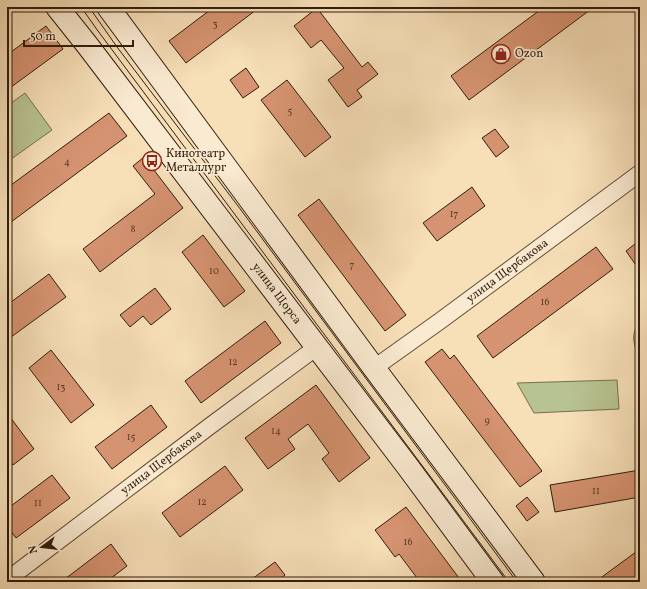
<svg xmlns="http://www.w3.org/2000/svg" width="647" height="589" font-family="Vollkorn,serif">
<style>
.green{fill:#b8c392;stroke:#747050}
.building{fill:#d69371;stroke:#301d0e}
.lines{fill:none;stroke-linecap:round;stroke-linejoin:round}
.minor-casing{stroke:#624e38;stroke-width:18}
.secondary-casing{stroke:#301d0e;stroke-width:24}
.minor{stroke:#faead1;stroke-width:16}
.secondary{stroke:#faead1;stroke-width:22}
.tram{stroke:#301d0e;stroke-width:1}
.labels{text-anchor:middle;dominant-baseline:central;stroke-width:3.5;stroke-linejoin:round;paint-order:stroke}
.number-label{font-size:10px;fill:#5a3a27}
.poi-label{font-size:12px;fill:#301d0e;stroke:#faead1;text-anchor:start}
.street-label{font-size:12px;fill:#301d0e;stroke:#faead1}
</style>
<rect width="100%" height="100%" fill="#f7dfb8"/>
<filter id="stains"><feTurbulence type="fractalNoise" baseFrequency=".005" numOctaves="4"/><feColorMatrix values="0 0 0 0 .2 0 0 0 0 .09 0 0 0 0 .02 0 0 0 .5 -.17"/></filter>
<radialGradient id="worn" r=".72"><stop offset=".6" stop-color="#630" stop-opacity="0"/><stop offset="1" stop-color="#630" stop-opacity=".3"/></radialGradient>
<g class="green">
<polygon points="25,93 52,130 7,162 7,106"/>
<path d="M640 319V357C631 340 632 335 640 319Z"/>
<polygon points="617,380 619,409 534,413 517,383"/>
</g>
<g class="building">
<polygon points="214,7 260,7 186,63 169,41"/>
<polygon points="544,7 594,7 469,100 451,76"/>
<polygon points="317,8 362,67 368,62 378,74 357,90 362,97 348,107 328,80 344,68 321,40 311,48 294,26"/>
<polygon points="46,26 63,49 7,90 7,55"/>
<polygon points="246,68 259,87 243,98 230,80"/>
<polygon points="287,80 331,137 305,157 261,100"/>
<polygon points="109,113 127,136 7,225 7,188"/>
<polygon points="495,129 509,147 496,157 482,138"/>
<polygon points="144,157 183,208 100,272 83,249 155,194 133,166"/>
<polygon points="472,187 485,206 437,241 423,223"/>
<polygon points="319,199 406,315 385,331 298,215"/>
<polygon points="203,235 245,291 224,307 182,252"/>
<polygon points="640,240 640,271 626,251"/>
<polygon points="596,247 613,269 493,358 477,336"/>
<polygon points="49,274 66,297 7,340 7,305"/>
<polygon points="155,288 171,309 151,325 143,316 130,327 120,315"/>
<polygon points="265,321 281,343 201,403 185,381"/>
<polygon points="442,349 450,359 454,355 542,471 520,487 425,362"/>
<polygon points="51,350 94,405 71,423 29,368"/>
<polygon points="316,385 370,458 339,482 322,459 329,453 308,424 288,439 295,449 268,469 245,438"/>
<polygon points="151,405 167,427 112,469 95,447"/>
<polygon points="7,413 34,449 13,465 7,456"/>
<polygon points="225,466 243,490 180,537 162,513"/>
<polygon points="640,470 640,497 555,512 550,485"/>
<polygon points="52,475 70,498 16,538 7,526 7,509"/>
<polygon points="527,497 539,512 527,521 516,506"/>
<polygon points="406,507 462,582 420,582 399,554 395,557 375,530"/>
<polygon points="111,544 127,566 106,582 61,582"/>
<polygon points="640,549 640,582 595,582"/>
<polygon points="275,562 285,575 277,582 248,582"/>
</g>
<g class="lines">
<g class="minor-casing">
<g id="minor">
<path id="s1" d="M374 368 440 321 640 173"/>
<path id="s2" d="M7 580 210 426 317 347"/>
</g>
</g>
<g class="secondary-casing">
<g id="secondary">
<path id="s3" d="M57 7 88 46 408 467 493 582"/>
<polyline points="108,7 374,368 534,582"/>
</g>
</g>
<use href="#minor" class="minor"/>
<use href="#secondary" class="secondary"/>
<g class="tram">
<polyline points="81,7 98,31 509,582"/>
<polyline points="89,7 117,47 238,206 517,582"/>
</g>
</g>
<defs>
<g id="shop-ring" transform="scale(1)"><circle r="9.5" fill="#faead1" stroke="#8f2418" stroke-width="1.5"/><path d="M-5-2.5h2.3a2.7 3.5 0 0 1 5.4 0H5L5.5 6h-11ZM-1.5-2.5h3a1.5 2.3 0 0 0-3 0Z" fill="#8f2418"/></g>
<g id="bus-ring" transform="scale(1)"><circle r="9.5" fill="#faead1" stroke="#8f2418" stroke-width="1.5"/><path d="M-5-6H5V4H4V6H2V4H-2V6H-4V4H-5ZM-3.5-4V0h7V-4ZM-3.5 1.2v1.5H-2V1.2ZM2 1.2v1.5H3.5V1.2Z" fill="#8f2418"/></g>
</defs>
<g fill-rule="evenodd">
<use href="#shop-ring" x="501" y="54"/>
<use href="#bus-ring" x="152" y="161"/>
</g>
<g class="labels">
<g class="number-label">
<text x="215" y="24">3</text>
<text x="290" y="111">5</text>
<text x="67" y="162">4</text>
<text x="454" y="214">17</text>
<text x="133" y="229">8</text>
<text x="352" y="265">7</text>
<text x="214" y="271">10</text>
<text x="545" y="302">16</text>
<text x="233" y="362">12</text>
<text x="61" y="387">13</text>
<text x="487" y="421">9</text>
<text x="276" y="431">14</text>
<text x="131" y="437">15</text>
<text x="596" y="491">11</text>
<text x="202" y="502">12</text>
<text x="38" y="503">11</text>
<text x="408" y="542">16</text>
</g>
<g class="poi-label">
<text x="515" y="54">Ozon</text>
<text x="166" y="154">Кинотеатр<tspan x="166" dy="14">Металлург</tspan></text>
</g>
<g class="street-label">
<text stroke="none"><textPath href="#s1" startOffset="165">улица Щербакова</textPath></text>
<text stroke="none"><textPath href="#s3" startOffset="361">улица Щорса</textPath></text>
<text stroke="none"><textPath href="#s2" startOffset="194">улица Щербакова</textPath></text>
</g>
</g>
<rect width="647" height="589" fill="none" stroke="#f7dfb8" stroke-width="24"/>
<rect x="8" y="8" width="631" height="573" fill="none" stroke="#301d0e" stroke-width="2"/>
<rect x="12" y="12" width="623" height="565" fill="none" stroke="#301d0e"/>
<g transform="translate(42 547) rotate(255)" stroke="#faead1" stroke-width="3" paint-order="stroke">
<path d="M0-3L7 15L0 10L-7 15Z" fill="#301d0e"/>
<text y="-6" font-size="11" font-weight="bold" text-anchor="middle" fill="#301d0e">N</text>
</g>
<path d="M24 40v6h109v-6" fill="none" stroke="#301d0e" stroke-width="2"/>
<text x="30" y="40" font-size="12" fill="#301d0e" stroke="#faead1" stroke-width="3" paint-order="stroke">50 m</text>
<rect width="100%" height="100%" filter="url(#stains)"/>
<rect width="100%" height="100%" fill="url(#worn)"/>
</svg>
